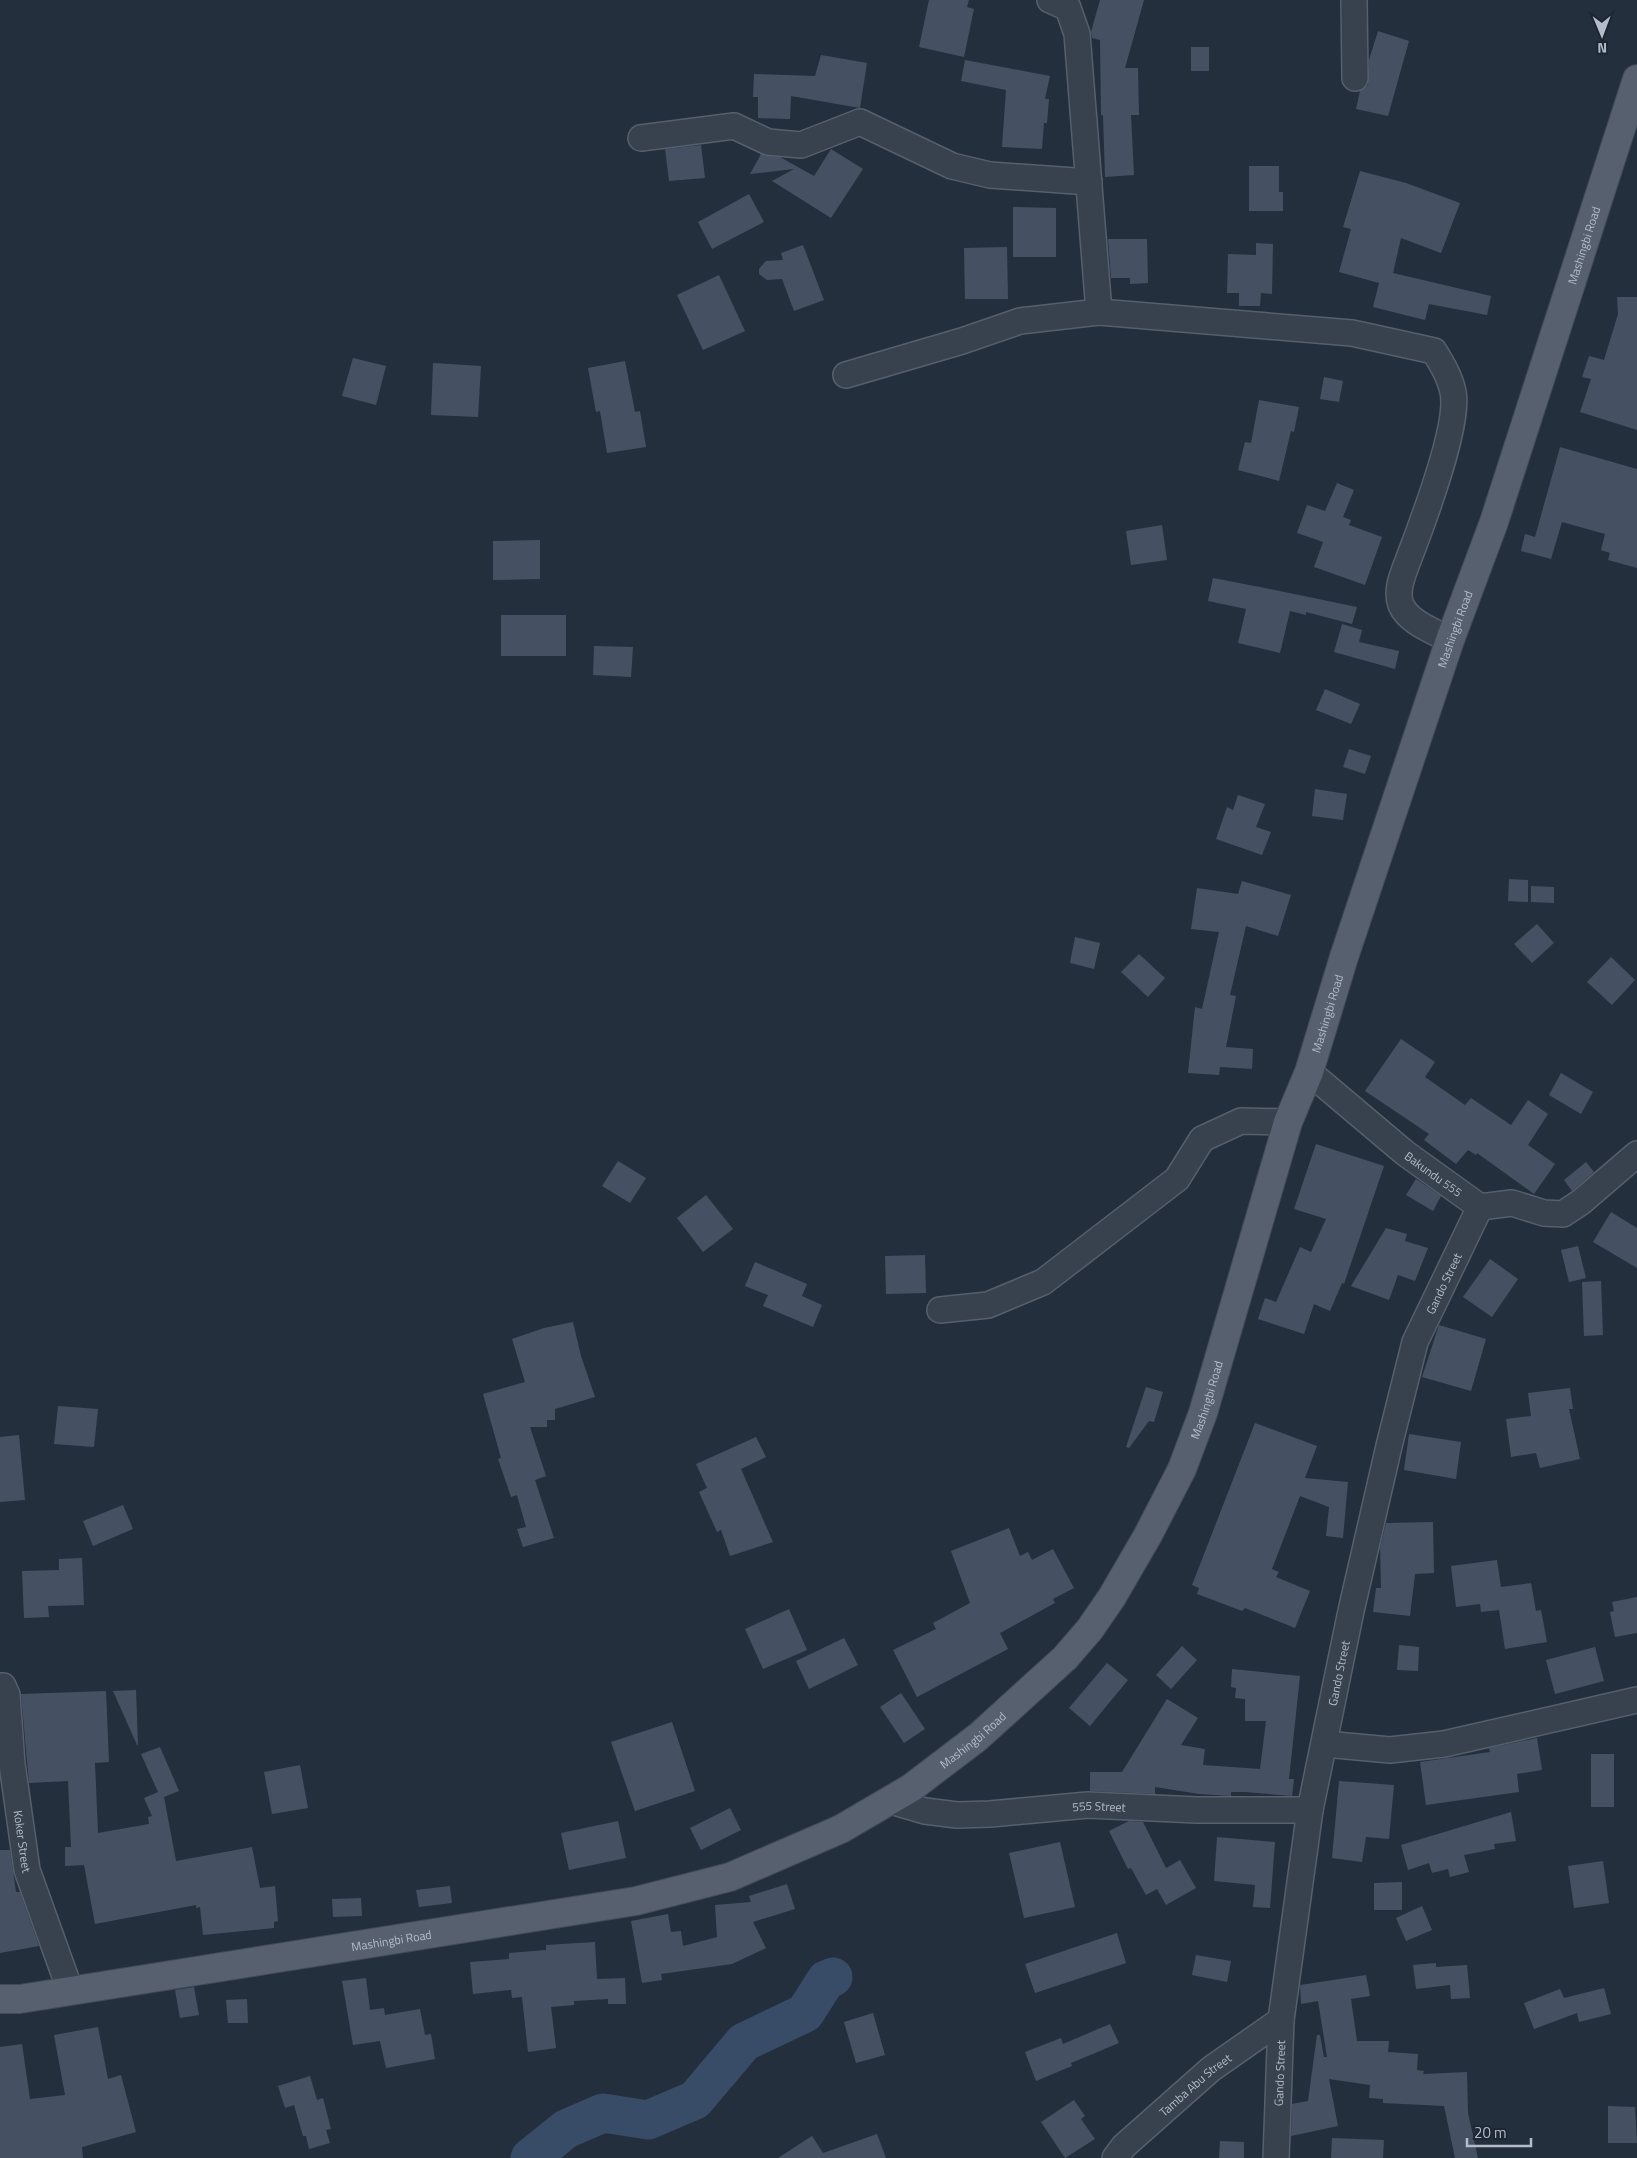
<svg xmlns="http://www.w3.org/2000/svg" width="1637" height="2158" font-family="'Titillium Web',sans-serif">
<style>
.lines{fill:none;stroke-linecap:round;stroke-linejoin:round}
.river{stroke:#394c67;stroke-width:39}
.building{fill:#455162}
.minor-casing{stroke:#565f6c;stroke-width:28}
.primary-casing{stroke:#414a57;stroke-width:30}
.minor{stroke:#38414e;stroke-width:25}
.primary{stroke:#56606e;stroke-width:28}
.labels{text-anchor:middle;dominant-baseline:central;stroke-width:4;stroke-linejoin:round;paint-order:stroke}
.street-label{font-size:12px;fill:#b4bcc9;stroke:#1d2633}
</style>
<rect width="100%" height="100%" fill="#242f3e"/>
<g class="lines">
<polyline class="river" points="530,2158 566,2129 603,2113 648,2120 695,2100 744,2042 805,2013 826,1980 833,1977"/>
</g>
<g class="building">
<polygon points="929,0 969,0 967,7 974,9 964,57 919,47"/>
<polygon points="1100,0 1144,0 1125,68 1138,68 1139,115 1131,115 1134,175 1105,177 1103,115 1101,115 1100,40 1092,38 1091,32"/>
<polygon points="1378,31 1409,41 1388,116 1356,109 1360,91 1368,85 1369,60"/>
<rect x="1191" y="47" width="18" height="24"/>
<polygon points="821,55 867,63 860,108 791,96 790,119 758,118 758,97 753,97 754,74 815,76"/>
<polygon points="965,60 1050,76 1045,99 1049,99 1047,123 1044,123 1042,149 1002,147 1006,90 961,81"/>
<polygon points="701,145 705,178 669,181 665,149"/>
<polygon points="831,149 863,169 831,218 772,181 794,169 750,174 761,154 780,157 814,176"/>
<polygon points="1249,166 1279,166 1279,192 1283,192 1283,211 1249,211"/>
<polygon points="1360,171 1406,183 1460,203 1441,253 1401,238 1393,273 1491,296 1487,315 1429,304 1425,320 1373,307 1379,283 1339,272 1351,229 1343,227"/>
<polygon points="749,194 764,222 712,249 698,222"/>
<polygon points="1013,207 1056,208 1056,257 1013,257"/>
<polygon points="1108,239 1147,239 1148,283 1130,284 1130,278 1111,278"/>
<polygon points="1256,243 1273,244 1272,294 1261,293 1260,306 1239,306 1239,293 1227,293 1228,254 1256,255"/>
<polygon points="803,245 824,300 794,311 782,279 767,280 759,274 759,269 766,261 783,260 781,253"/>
<polygon points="1007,247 1008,299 965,299 964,248"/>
<polygon points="719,275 745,331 703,350 677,295"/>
<polygon points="1617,297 1637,297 1637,430 1580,412 1591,379 1582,377 1589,356 1604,360 1618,314"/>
<polygon points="353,358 386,366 376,405 342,396"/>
<polygon points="625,361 635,412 640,411 646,447 607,453 600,411 596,412 588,368"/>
<polygon points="433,363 481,366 478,417 431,415"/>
<polygon points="1324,377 1343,381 1339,402 1320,399"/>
<polygon points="1259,400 1299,407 1294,432 1291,431 1279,481 1238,470 1245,442 1251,443"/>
<polygon points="1560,447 1637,469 1637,568 1608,560 1610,553 1601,550 1605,534 1562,522 1551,559 1521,551 1525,534 1535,537"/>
<polygon points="1337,483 1354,490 1343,517 1351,520 1349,525 1382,537 1365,585 1314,567 1323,542 1297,533 1307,505 1325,511"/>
<polygon points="1162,525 1167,560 1131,565 1126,531"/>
<polygon points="540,540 540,579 493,580 493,541"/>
<polygon points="1213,578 1260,587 1357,607 1352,624 1306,612 1306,615 1290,611 1280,653 1238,643 1246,609 1208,601"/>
<rect x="501" y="615" width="65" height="41"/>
<polygon points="1342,624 1362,630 1359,642 1399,651 1395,669 1334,652"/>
<polygon points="594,646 633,647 631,677 593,675"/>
<polygon points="1325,689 1360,704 1351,724 1316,710"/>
<polygon points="1349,749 1371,756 1365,774 1343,767"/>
<polygon points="1315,789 1347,794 1343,820 1312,816"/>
<polygon points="1238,795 1265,804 1256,827 1271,832 1262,855 1216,839 1227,807 1233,810"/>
<polygon points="1509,879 1528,880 1528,902 1508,901"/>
<polygon points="1242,881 1291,895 1278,936 1246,926 1230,995 1236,996 1226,1047 1253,1049 1252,1069 1220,1067 1219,1075 1188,1073 1195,1007 1202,1009 1219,932 1191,929 1197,888 1238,894"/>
<polygon points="1531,886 1554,887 1554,903 1531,902"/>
<polygon points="1537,924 1554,943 1532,963 1514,944"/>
<polygon points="1075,937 1100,943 1094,969 1070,963"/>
<polygon points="1139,954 1165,978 1148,997 1121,972"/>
<polygon points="1611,957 1635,980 1612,1005 1587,982"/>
<polygon points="1401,1039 1435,1062 1425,1077 1465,1105 1471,1098 1511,1125 1528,1100 1548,1114 1528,1145 1555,1164 1534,1194 1477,1153 1476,1155 1468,1150 1456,1164 1424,1140 1429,1134 1365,1091"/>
<polygon points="1561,1073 1593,1092 1581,1114 1549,1095"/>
<polygon points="1316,1144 1384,1166 1344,1284 1342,1283 1330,1311 1314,1304 1304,1334 1258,1319 1265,1298 1276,1302 1300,1247 1311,1252 1326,1219 1294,1209"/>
<polygon points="618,1161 646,1178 630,1203 602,1186"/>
<polygon points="1586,1162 1594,1172 1572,1191 1564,1180"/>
<polygon points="1416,1179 1441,1196 1433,1211 1406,1195"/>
<polygon points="706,1195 733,1229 703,1252 677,1218"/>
<polygon points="1611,1212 1637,1228 1637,1268 1593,1242"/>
<polygon points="1386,1228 1407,1234 1405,1241 1428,1248 1415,1281 1398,1275 1389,1300 1351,1286"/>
<polygon points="1578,1246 1586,1278 1569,1282 1561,1250"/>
<polygon points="925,1255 926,1293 886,1294 885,1256"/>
<polygon points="1490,1259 1518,1279 1492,1317 1463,1297"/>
<polygon points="755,1262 807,1284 802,1296 822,1305 813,1327 763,1306 768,1295 745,1286"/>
<polygon points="1601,1281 1603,1335 1584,1336 1582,1282"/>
<polygon points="573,1322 581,1356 595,1397 555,1409 555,1420 547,1420 547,1427 530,1427 546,1476 535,1480 554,1538 523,1547 517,1529 526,1527 517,1495 511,1497 498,1459 501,1458 483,1394 525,1382 512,1339 544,1328"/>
<polygon points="1439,1325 1486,1339 1471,1391 1422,1377"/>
<polygon points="1146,1387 1163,1392 1154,1422 1149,1421 1129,1448 1126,1447"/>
<polygon points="1570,1388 1573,1409 1569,1409 1580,1459 1540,1468 1536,1453 1511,1457 1506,1419 1531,1416 1528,1393"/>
<polygon points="58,1406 98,1409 94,1447 54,1444"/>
<polygon points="1255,1423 1317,1446 1305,1478 1348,1482 1343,1538 1326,1536 1329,1507 1300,1496 1272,1569 1279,1572 1276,1577 1310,1591 1295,1628 1245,1608 1242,1611 1197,1594 1199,1588 1192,1585"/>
<polygon points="1409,1434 1461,1442 1456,1479 1404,1470"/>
<polygon points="19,1435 25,1500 0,1502 0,1437"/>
<polygon points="756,1437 766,1457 741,1469 773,1542 730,1556 721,1530 717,1532 699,1492 707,1488 696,1464"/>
<polygon points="123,1505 133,1529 93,1546 83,1521"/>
<polygon points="1433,1522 1434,1573 1415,1574 1410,1616 1373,1612 1376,1588 1381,1588 1380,1548 1386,1523"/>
<polygon points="1009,1528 1020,1556 1028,1552 1032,1560 1053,1549 1074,1588 1053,1599 1055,1603 1000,1633 1008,1649 917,1697 893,1650 936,1629 933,1623 970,1603 951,1551"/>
<polygon points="82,1558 84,1605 48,1606 49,1617 24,1618 22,1571 59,1570 59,1559"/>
<polygon points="1497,1560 1501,1587 1531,1583 1536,1611 1541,1610 1547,1642 1505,1649 1499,1610 1481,1612 1480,1604 1456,1607 1451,1566"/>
<polygon points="1637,1597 1637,1633 1615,1637 1610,1612 1614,1611 1612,1602"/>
<polygon points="789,1609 807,1650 763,1669 745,1629"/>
<polygon points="844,1638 858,1665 809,1689 796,1661"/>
<polygon points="1399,1645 1419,1647 1418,1671 1397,1670"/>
<polygon points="1182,1646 1197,1660 1171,1689 1156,1675"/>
<polygon points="1595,1647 1604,1681 1555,1694 1546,1660"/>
<polygon points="1107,1663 1128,1680 1090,1726 1069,1708"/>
<polygon points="1232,1669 1300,1676 1289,1779 1294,1779 1292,1796 1245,1792 1231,1792 1231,1796 1199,1794 1155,1787 1155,1794 1090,1791 1090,1772 1122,1772 1167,1699 1198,1718 1181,1745 1205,1749 1203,1765 1260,1769 1266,1721 1245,1721 1245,1699 1235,1698 1236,1688 1231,1687"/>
<polygon points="136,1690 138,1745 137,1745 113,1691"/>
<polygon points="106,1691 109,1762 95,1763 98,1833 149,1824 148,1817 152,1816 144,1798 158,1792 141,1754 160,1747 179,1791 164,1797 176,1861 252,1847 260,1888 275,1886 278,1921 274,1922 274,1928 203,1935 200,1907 196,1908 196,1905 95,1924 84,1865 65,1866 65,1847 71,1847 68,1781 29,1783 21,1694"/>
<polygon points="901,1693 925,1729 904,1743 880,1707"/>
<polygon points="672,1722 695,1791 635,1811 611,1742"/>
<polygon points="1537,1738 1542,1770 1517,1774 1519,1792 1426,1805 1420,1762 1490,1752 1489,1748"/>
<rect x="1591" y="1754" width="23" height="53"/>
<polygon points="300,1765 308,1808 272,1814 264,1772"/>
<polygon points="1339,1781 1394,1785 1389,1839 1366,1837 1362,1862 1332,1858"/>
<polygon points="730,1808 741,1830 701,1850 690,1828"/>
<polygon points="1511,1812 1516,1841 1494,1844 1495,1849 1464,1855 1469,1872 1450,1877 1448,1869 1432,1873 1429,1863 1408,1870 1401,1845"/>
<polygon points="618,1821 626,1858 569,1870 561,1833"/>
<polygon points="1129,1821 1143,1822 1166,1868 1180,1860 1196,1888 1166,1905 1157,1889 1146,1895 1131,1868 1128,1869 1109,1831"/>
<polygon points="1217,1837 1275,1842 1270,1908 1253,1907 1255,1885 1214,1881"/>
<polygon points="1060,1842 1075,1907 1024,1918 1009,1853"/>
<polygon points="0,1850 10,1850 16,1892 20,1892 39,1946 0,1953"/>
<polygon points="1603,1861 1609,1903 1574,1908 1568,1866"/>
<polygon points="1402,1882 1402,1910 1374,1910 1374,1883"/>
<polygon points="787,1884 795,1909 753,1922 766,1948 732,1964 661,1974 662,1980 642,1983 631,1921 668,1914 671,1932 681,1931 683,1946 717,1937 715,1905 751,1902 749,1896"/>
<polygon points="450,1886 452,1903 419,1907 416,1890"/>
<polygon points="361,1898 362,1916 333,1917 332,1899"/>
<polygon points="1422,1906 1432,1930 1406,1941 1396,1918"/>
<polygon points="1117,1933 1126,1963 1035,1993 1025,1964"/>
<polygon points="595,1942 597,1979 625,1978 626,2004 608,2004 608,1999 574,2001 574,2005 551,2007 556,2048 528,2052 522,1997 512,1998 511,1990 473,1994 470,1962 509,1959 509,1953 546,1950 546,1945"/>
<polygon points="1196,1955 1231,1961 1227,1982 1192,1975"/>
<polygon points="1436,1963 1436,1967 1467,1965 1470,1998 1451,1999 1450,1985 1416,1989 1413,1965"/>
<polygon points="1366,1975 1370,1996 1351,1999 1357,2041 1389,2041 1388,2052 1418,2054 1417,2070 1424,2071 1423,2074 1467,2072 1468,2113 1478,2158 1455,2158 1444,2106 1383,2103 1383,2099 1369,2098 1370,2085 1329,2079 1338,2126 1291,2136 1292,2104 1308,2101 1317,2035 1320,2035 1324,2057 1327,2057 1318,2001 1301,2004 1300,1985"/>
<polygon points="366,1978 370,2010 384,2008 385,2015 420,2009 425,2035 431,2034 435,2059 386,2068 380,2041 353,2045 342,1981"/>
<polygon points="194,1987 199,2015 180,2018 175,1990"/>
<polygon points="1604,1988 1611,2014 1579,2022 1577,2013 1534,2029 1524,2003 1560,1989 1564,1998"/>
<polygon points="247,1999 248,2023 228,2023 226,2000"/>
<polygon points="873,2013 885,2055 856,2063 844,2022"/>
<polygon points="1110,2024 1119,2043 1071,2063 1072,2066 1036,2081 1025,2052 1061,2038 1063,2044"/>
<polygon points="98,2027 108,2079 121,2075 136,2132 82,2147 83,2158 0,2158 0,2047 22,2044 30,2099 65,2095 54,2035"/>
<polygon points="310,2076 317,2100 323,2098 331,2129 326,2130 330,2143 309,2149 306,2136 303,2136 294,2105 285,2108 278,2086"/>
<polygon points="1074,2100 1085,2116 1081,2119 1095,2139 1065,2158 1041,2122"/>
<polygon points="1608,2106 1635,2107 1637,2143 1608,2143"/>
<polygon points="877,2134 886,2158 778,2158 812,2136 823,2153"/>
<polygon points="1332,2138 1384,2140 1383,2158 1331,2158"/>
<polygon points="1220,2141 1244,2142 1244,2158 1219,2158"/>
</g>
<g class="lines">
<g class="minor-casing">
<g id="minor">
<polyline points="1050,0 1068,8 1077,34 1099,312"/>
<polyline points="1354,0 1355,78"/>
<polyline points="641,138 734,126 768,142 801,145 860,122 952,166 990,175 1089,182"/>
<path d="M846 375 962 341 1020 321 1099 312 1352 333 1434 351C1442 364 1450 377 1453 392 1460 424 1422 524 1409 558 1404 572 1395 590 1401 605 1409 623 1434 631 1450 640"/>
<path id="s1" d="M1309 1072 1405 1153 1480 1207 1512 1203 1544 1213 1563 1214 1581 1202 1637 1154"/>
<polyline points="940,1310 988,1305 1043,1282 1177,1179 1202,1139 1241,1121 1288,1122"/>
<path id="s2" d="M0 1686H3L7 1695 12 1764 27 1870 70 1990"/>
<polyline points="1325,1744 1390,1750 1444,1744 1637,1700"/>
<path id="s3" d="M891 1801 925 1811 957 1815 990 1814 1088 1805 1197 1810H1310"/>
<path id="s4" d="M1115 2158 1124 2146 1211 2069 1281 2020"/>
<path id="s5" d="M1276 2158 1281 2020 1310 1810 1351 1611 1389 1446 1415 1342 1480 1207"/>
</g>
</g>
<g class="primary-casing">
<g id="primary">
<path id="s6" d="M0 1999H20L636 1901 730 1877 841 1829 911 1788 978 1737 1065 1658 1090 1629 1112 1597 1148 1535 1182 1469 1203 1413 1288 1122 1309 1072 1344 957 1450 640 1494 522 1637 79"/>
</g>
</g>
<use href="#minor" class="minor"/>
<use href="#primary" class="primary"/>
</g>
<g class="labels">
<g class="street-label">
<text stroke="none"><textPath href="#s6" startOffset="2656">Mashingbi Road</textPath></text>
<text stroke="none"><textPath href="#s6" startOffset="2251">Mashingbi Road</textPath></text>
<text stroke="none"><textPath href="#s6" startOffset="1846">Mashingbi Road</textPath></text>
<text stroke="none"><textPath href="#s1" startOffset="161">Bakundu 555</textPath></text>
<text stroke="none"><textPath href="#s5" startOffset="895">Gando Street</textPath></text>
<text stroke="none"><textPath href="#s6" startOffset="1441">Mashingbi Road</textPath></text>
<text stroke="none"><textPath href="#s5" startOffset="490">Gando Street</textPath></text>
<text stroke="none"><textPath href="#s6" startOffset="1021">Mashingbi Road</textPath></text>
<text stroke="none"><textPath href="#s3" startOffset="210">555 Street</textPath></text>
<text stroke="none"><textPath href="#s2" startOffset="160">Koker Street</textPath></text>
<text stroke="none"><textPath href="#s6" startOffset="396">Mashingbi Road</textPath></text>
<text stroke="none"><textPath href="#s5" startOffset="85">Gando Street</textPath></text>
<text stroke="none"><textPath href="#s4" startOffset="109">Tamba Abu Street</textPath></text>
</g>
</g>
<g transform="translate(1602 35) rotate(179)" stroke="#1d2633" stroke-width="4" paint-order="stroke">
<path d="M0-4L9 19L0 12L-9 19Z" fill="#b4bcc9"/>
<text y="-8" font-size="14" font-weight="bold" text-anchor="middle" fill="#b4bcc9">N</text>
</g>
<path d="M1467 2138v8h64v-8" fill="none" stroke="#b4bcc9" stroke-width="2.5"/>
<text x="1474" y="2138" font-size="15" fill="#b4bcc9" stroke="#1d2633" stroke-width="4" paint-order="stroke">20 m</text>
</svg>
